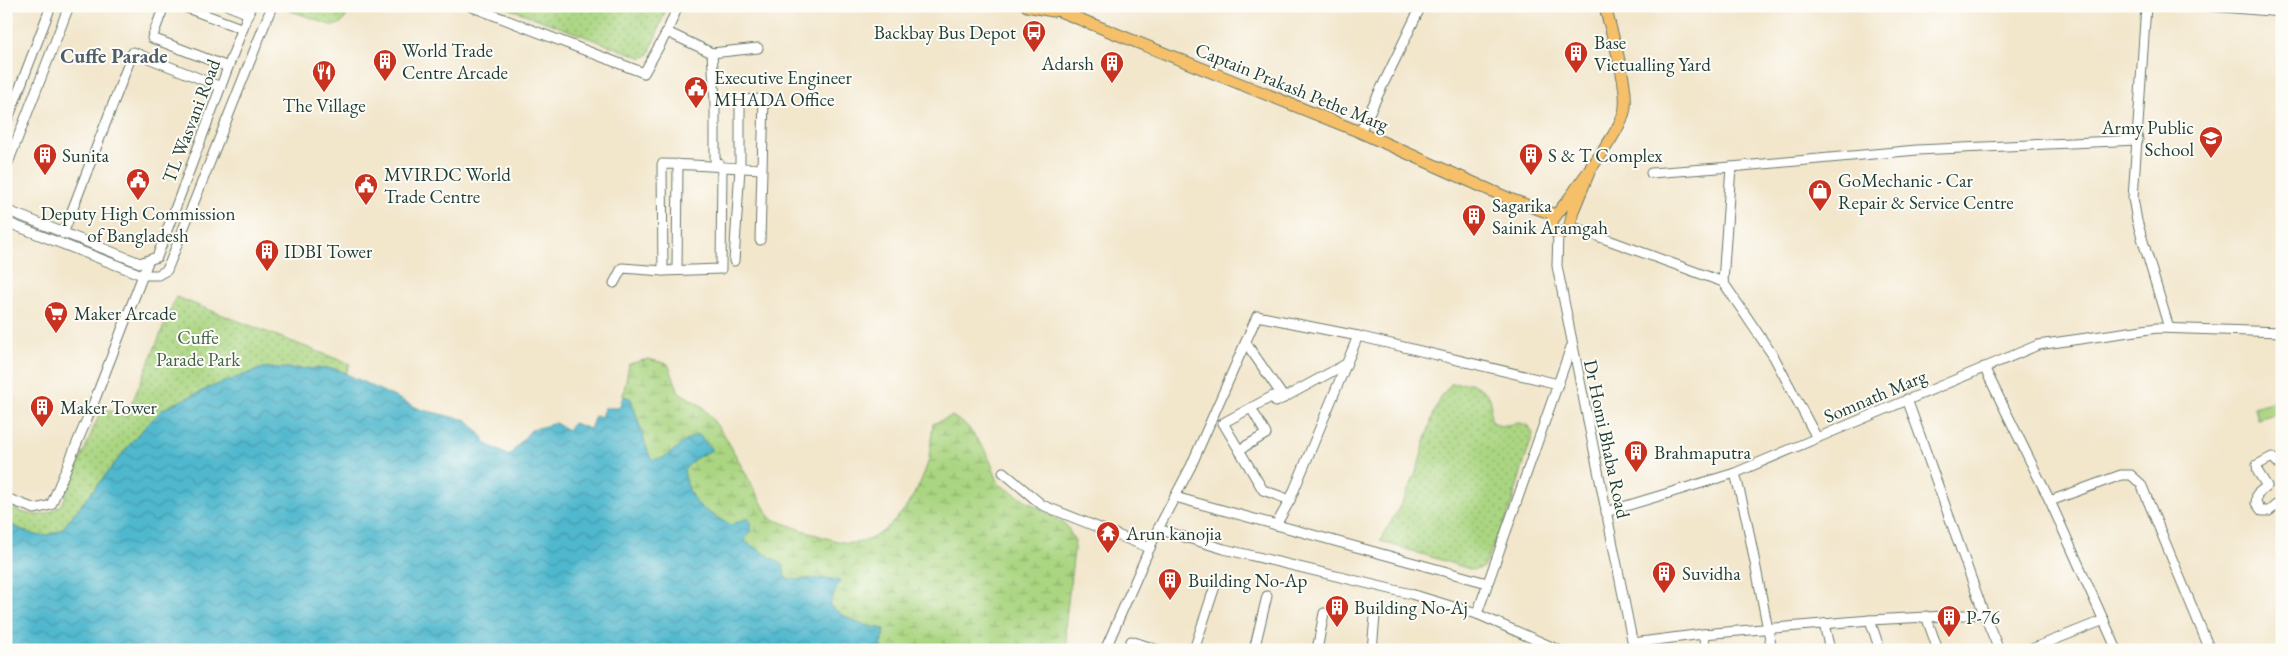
<svg xmlns="http://www.w3.org/2000/svg" width="2288" height="656" font-family="'EB Garamond',serif">
<style>
.green{fill:url(#green-dots);stroke:#64895a}
.wetland{fill:url(#wetland-marsh);stroke:#64895a}
.pitch{fill:#aad581;stroke:#64895a}
.water{fill:url(#water-waves);stroke:#387a81}
.lines{fill:none;stroke-linecap:round;stroke-linejoin:round}
.minor-casing{stroke:#697869;stroke-width:11}
.major-casing{stroke:#697869;stroke-width:13}
.minor{stroke:#fff;stroke-width:9}
.major{stroke:#f6c06b;stroke-width:11}
.labels{text-anchor:middle;dominant-baseline:central;stroke-width:4;stroke-linejoin:round;paint-order:stroke}
.poi-label{font-size:19px;fill:#1f3d34;stroke:#fdfcf7;text-anchor:start}
.street-label{font-size:19px;fill:#1f3d34;stroke:#fdfcf7}
.park-label{font-size:19px;fill:#426347;stroke:#fdfcf7}
.neighbourhood-label{font-size:20px;font-weight:bold;fill:#505e6a;stroke:#fdfcf7}
</style>
<defs>
<pattern id="green-dots" width="8" height="8" patternUnits="userSpaceOnUse" patternTransform="scale(1.25)"><rect width="8" height="8" fill="#aad581"/><path d="M2 2h.1M6 6h.1" fill="none" stroke="#8aae6a" stroke-width="1.8" stroke-linecap="round"/></pattern>
<pattern id="wetland-marsh" width="20" height="14" patternUnits="userSpaceOnUse" patternTransform="scale(1.25)"><rect width="20" height="14" fill="#aad581"/><path d="M1 5h8M5 5V1M11 12h8M15 12V8" fill="none" stroke="#8aae6a"/></pattern>
<pattern id="water-waves" width="16" height="10" patternUnits="userSpaceOnUse" patternTransform="scale(1.25)"><rect width="16" height="10" fill="#50b8ce"/><path d="M0 5q4-4 8 0t8 0" fill="none" stroke="#4297a8"/></pattern>
</defs>
<rect width="100%" height="100%" fill="#fdfcf7"/>
<filter id="ink" filterUnits="userSpaceOnUse"><feTurbulence type="fractalNoise" baseFrequency=".02" numOctaves="2"/><feDisplacementMap in="SourceGraphic" scale="10" xChannelSelector="R" yChannelSelector="G"/><feConvolveMatrix kernelMatrix="1 2 1 2 8 2 1 2 1" color-interpolation-filters="sRGB"/></filter>
<filter id="wash" filterUnits="userSpaceOnUse"><feTurbulence type="fractalNoise" baseFrequency=".0096" numOctaves="4" result="noise"/><feDisplacementMap in="SourceGraphic" scale="20" xChannelSelector="R" yChannelSelector="G"/><feGaussianBlur stdDeviation="1.12" result="paint"/><feColorMatrix in="noise" values="0 0 0 0 0 0 0 0 0 0 0 0 0 0 0 0 0 1.4 0 .05"/><feComposite in="paint" operator="in"/></filter>
<g filter="url(#wash)">
<rect width="100%" height="100%" fill="#f2e6cb"/>
<g class="green">
<path d="M287 6H350C346 16 345 24 333 26L286 9Z"/>
<polygon points="503,6 667,6 649,54 643,58"/>
<path d="M176 297 350 364 346 373 336 369 263 368 211 387 163 409 140 432 62 529C37 543 31 532 6 523V506C28 515 45 522 63 502L102 408 126 417Z"/>
<path d="M1471 383C1479 388 1492 393 1491 404 1491 411 1489 413 1492 421L1500 426 1519 423 1529 426 1533 434 1508 515 1483 568 1473 570 1380 541C1391 521 1404 501 1413 480 1426 449 1428 410 1451 384Z"/>
</g>
<path class="wetland" d="M648 359 668 364 679 392 702 406 725 436 770 518C789 525 838 545 855 543 889 540 918 495 927 465 931 452 931 437 933 424L952 416 967 426 987 453 999 484 1066 525 1075 541 1065 628 1068 650H883L881 645 885 629C860 626 848 621 829 605L839 581C820 574 805 583 785 578L783 565 744 541 730 525 701 508 687 492 684 470 696 458 711 450 699 435C680 438 673 459 654 460L649 455 631 399 623 396 629 364Z"/>
<polygon class="pitch" points="2282,399 2282,412 2257,419 2254,407"/>
<path class="water" d="M263 368 336 369 422 410 467 420 483 437 485 443 509 456 531 430 555 423 568 430 573 423 590 429 595 416 601 417 604 408H619L623 396 631 399 649 455 654 460C673 459 680 438 699 435L712 450 696 458 684 470C690 506 701 508 730 525L749 518 751 530 744 541 783 565 785 578C804 582 821 575 840 581L829 605C847 620 862 626 885 629L881 645 883 650H6V523C31 532 37 543 62 529L140 432 163 409 211 387Z"/>
</g>
<g filter="url(#ink)">
<g class="lines">
<g class="minor-casing">
<g id="minor">
<polyline points="164,6 152,38 228,67"/>
<polyline points="182,6 243,29"/>
<polyline points="229,6 249,14"/>
<polyline points="470,6 644,73 667,32 678,6"/>
<polyline points="2146,6 2133,198 2137,221 2169,328"/>
<polyline points="2209,6 2282,12"/>
<path d="M667 32 712 53 715 101V160L722 167 721 269 663 271 662 164C695 164 728 168 761 169"/>
<polyline points="712,53 758,48"/>
<polyline points="715,101 764,99 760,240"/>
<polyline points="6,124 51,6"/>
<polyline points="1360,132 1421,6"/>
<polyline points="6,168 69,6"/>
<polyline points="1651,173 1731,167 1917,150 2138,140"/>
<polyline points="6,210 140,263 157,257 251,6"/>
<polyline points="6,222 142,275 158,275 167,270 272,6"/>
<polyline points="1570,226 1723,282 1774,357 1817,438 2038,345 2157,328 2282,332"/>
<polyline points="1558,233 1557,266 1634,650"/>
<polyline points="63,234 133,52 221,87"/>
<polyline points="734,261 740,168 740,99"/>
<polyline points="677,270 678,164"/>
<polyline points="1723,282 1731,167"/>
<polyline points="614,283 622,268 663,271"/>
<polyline points="1246,343 1284,398"/>
<polyline points="1984,367 2050,501 2117,650"/>
<polyline points="1907,399 1984,614 1999,650"/>
<polyline points="1239,450 1266,434 1251,408"/>
<polyline points="2282,467 2272,457 2257,465 2258,472 2267,486 2257,494 2256,503 2262,511 2269,511 2276,505 2282,507"/>
<polyline points="1003,472 1042,505 1150,548"/>
<polyline points="1735,473 1746,517 1772,650"/>
<polyline points="1175,497 1487,583"/>
<polyline points="6,498 35,509 51,505 92,407 148,262"/>
<polyline points="1290,500 1263,490 1223,423 1273,396 1276,402 1346,364"/>
<polyline points="2050,501 2121,475 2131,475 2141,484 2210,650"/>
<polyline points="1606,512 1735,473 1817,438"/>
<polyline points="1276,525 1290,500 1358,336 1558,384"/>
<polyline points="1158,529 1224,549 1411,594 1477,614 1559,650"/>
<polyline points="1477,614 1571,347"/>
<polyline points="1926,616 1938,650"/>
<polyline points="1870,620 1880,650"/>
<polyline points="1824,624 1830,650"/>
<polyline points="1703,634 1706,650"/>
<polyline points="1633,643 1703,634 1870,620 1984,614"/>
<polyline points="1105,650 1158,529 1191,466 1257,316 1358,336"/>
<polyline points="1127,650 1131,641 1158,650"/>
<polyline points="1194,650 1215,586"/>
<polyline points="1254,650 1267,596"/>
<polyline points="1317,650 1324,613"/>
<polyline points="1372,650 1375,616"/>
<polyline points="2029,650 2104,620"/>
</g>
</g>
<g class="major-casing">
<g id="major">
<polyline points="1027,6 1053,11"/>
<polyline points="1047,6 1360,132 1512,200 1556,215"/>
<path d="M1592 165 1573 211 1569 230 1562 233 1555 232 1551 225C1551 219 1569 200 1574 192 1587 172 1623 129 1625 107 1628 82 1611 33 1605 6"/>
</g>
</g>
<use href="#minor" class="minor"/>
<use href="#major" class="major"/>
</g>
</g>
<defs>
<g id="bus-pin" transform="scale(1.25)"><path d="M0 17L-7.5 6A9.5 9.5 0 1 1 7.5 6Z" fill="#c8321e" stroke="#fdfcf7"/><path d="M-5-6H5V4H4V6H2V4H-2V6H-4V4H-5ZM-3.5-4V0h7V-4ZM-3.5 1.2v1.5H-2V1.2ZM2 1.2v1.5H3.5V1.2Z" fill="#fff"/></g>
<g id="building-pin" transform="scale(1.25)"><path d="M0 17L-7.5 6A9.5 9.5 0 1 1 7.5 6Z" fill="#c8321e" stroke="#fdfcf7"/><path d="M-4-6H4V6H1V3H-1V6H-4ZM-2.5-4.3h1.7v1.8h-1.7ZM.8-4.3h1.7v1.8H.8ZM-2.5-1h1.7V.8h-1.7ZM.8-1h1.7V.8H.8Z" fill="#fff"/></g>
<g id="restaurant-pin" transform="scale(1.25)"><path d="M0 17L-7.5 6A9.5 9.5 0 1 1 7.5 6Z" fill="#c8321e" stroke="#fdfcf7"/><path d="M-5-6h1v4h1v-4h1v4h1v-4h1v5L-1.5 .5V6h-2V.5L-5-1ZM5-6V6H3V1.5H1.5Q1.5-4 5-6Z" fill="#fff"/></g>
<g id="civic-pin" transform="scale(1.25)"><path d="M0 17L-7.5 6A9.5 9.5 0 1 1 7.5 6Z" fill="#c8321e" stroke="#fdfcf7"/><path d="M-.6-6.5H3V-4.5H.6V-3L4-1V1h2V6H-6V1h2V-1L-.6-3ZM-1.2 2.5V6h2.4V2.5Z" fill="#fff"/></g>
<g id="school-pin" transform="scale(1.25)"><path d="M0 17L-7.5 6A9.5 9.5 0 1 1 7.5 6Z" fill="#c8321e" stroke="#fdfcf7"/><path d="M0-5L7-2L0 1L-7-2ZM-4 1L0 2.5L4 1V4Q0 6-4 4Z" fill="#fff"/></g>
<g id="shop-pin" transform="scale(1.25)"><path d="M0 17L-7.5 6A9.5 9.5 0 1 1 7.5 6Z" fill="#c8321e" stroke="#fdfcf7"/><path d="M-5-2.5h2.3a2.7 3.5 0 0 1 5.4 0H5L5.5 6h-11ZM-1.5-2.5h3a1.5 2.3 0 0 0-3 0Z" fill="#fff"/></g>
<g id="supermarket-pin" transform="scale(1.25)"><path d="M0 17L-7.5 6A9.5 9.5 0 1 1 7.5 6Z" fill="#c8321e" stroke="#fdfcf7"/><path d="M-6-5.5h2.5l.6 2H6L4.5 2H-2.5L-4.4-4H-6ZM-1.5 3.2a1.3 1.3 0 1 0 .1 0ZM3 3.2a1.3 1.3 0 1 0 .1 0Z" fill="#fff"/></g>
<g id="temple-pin" transform="scale(1.25)"><path d="M0 17L-7.5 6A9.5 9.5 0 1 1 7.5 6Z" fill="#c8321e" stroke="#fdfcf7"/><path d="M0-6L5-2H3V0L6.5 2.5H4V6H1.5V3h-3V6H-4V2.5H-6.5L-3 0V-2H-5Z" fill="#fff"/></g>
</defs>
<g fill-rule="evenodd">
<use href="#bus-pin" x="1034" y="32"/>
<use href="#building-pin" x="1576" y="53"/>
<use href="#building-pin" x="385" y="61"/>
<use href="#building-pin" x="1112" y="63"/>
<use href="#restaurant-pin" x="324" y="72"/>
<use href="#civic-pin" x="696" y="88"/>
<use href="#school-pin" x="2211" y="138"/>
<use href="#building-pin" x="45" y="155"/>
<use href="#building-pin" x="1531" y="155"/>
<use href="#civic-pin" x="138" y="180"/>
<use href="#civic-pin" x="366" y="185"/>
<use href="#shop-pin" x="1820" y="191"/>
<use href="#building-pin" x="1474" y="216"/>
<use href="#building-pin" x="267" y="251"/>
<use href="#supermarket-pin" x="56" y="313"/>
<use href="#building-pin" x="42" y="407"/>
<use href="#building-pin" x="1636" y="452"/>
<use href="#temple-pin" x="1108" y="533"/>
<use href="#building-pin" x="1664" y="573"/>
<use href="#building-pin" x="1170" y="580"/>
<use href="#building-pin" x="1337" y="607"/>
<use href="#building-pin" x="1949" y="617"/>
</g>
<g class="labels">
<g class="poi-label">
<text x="1016" y="32" text-anchor="end">Backbay Bus Depot</text>
<text x="1594" y="42">Base<tspan x="1594" dy="22">Victualling Yard</tspan></text>
<text x="402" y="50">World Trade<tspan x="402" dy="22">Centre Arcade</tspan></text>
<text x="1094" y="63" text-anchor="end">Adarsh</text>
<text x="714" y="77">Executive Engineer<tspan x="714" dy="22">MHADA Office</tspan></text>
<text x="324" y="105" text-anchor="middle">The Village</text>
<text x="2194" y="127" text-anchor="end">Army Public<tspan x="2194" dy="22">School</tspan></text>
<text x="62" y="155">Sunita</text>
<text x="1548" y="155">S &amp; T Complex</text>
<text x="384" y="174">MVIRDC World<tspan x="384" dy="22">Trade Centre</tspan></text>
<text x="1838" y="180">GoMechanic - Car<tspan x="1838" dy="22">Repair &amp; Service Centre</tspan></text>
<text x="1492" y="205">Sagarika<tspan x="1492" dy="22">Sainik Aramgah</tspan></text>
<text x="138" y="213" text-anchor="middle">Deputy High Commission<tspan x="138" dy="22">of Bangladesh</tspan></text>
<text x="284" y="251">IDBI Tower</text>
<text x="74" y="313">Maker Arcade</text>
<text x="60" y="407">Maker Tower</text>
<text x="1654" y="452">Brahmaputra</text>
<text x="1126" y="533">Arun kanojia</text>
<text x="1682" y="573">Suvidha</text>
<text x="1188" y="580">Building No-Ap</text>
<text x="1354" y="607">Building No-Aj</text>
<text x="1966" y="617">P-76</text>
</g>
<g class="street-label">
<text transform="translate(1292 87) rotate(22)">Captain Prakash Pethe Marg</text>
<text transform="translate(191 121) rotate(-69)">TL Wasvani Road</text>
<text transform="translate(1875 396) rotate(-23)">Somnath Marg</text>
<text transform="translate(1607 439) rotate(78)">Dr Homi Bhaba Road</text>
</g>
<g class="park-label">
<text x="198" y="337">Cuffe<tspan x="198" dy="22">Parade Park</tspan></text>
</g>
<g class="neighbourhood-label">
<text x="114" y="56">Cuffe Parade</text>
</g>
</g>
<rect width="2288" height="656" fill="none" stroke="#fdfcf7" stroke-width="25"/>
</svg>
